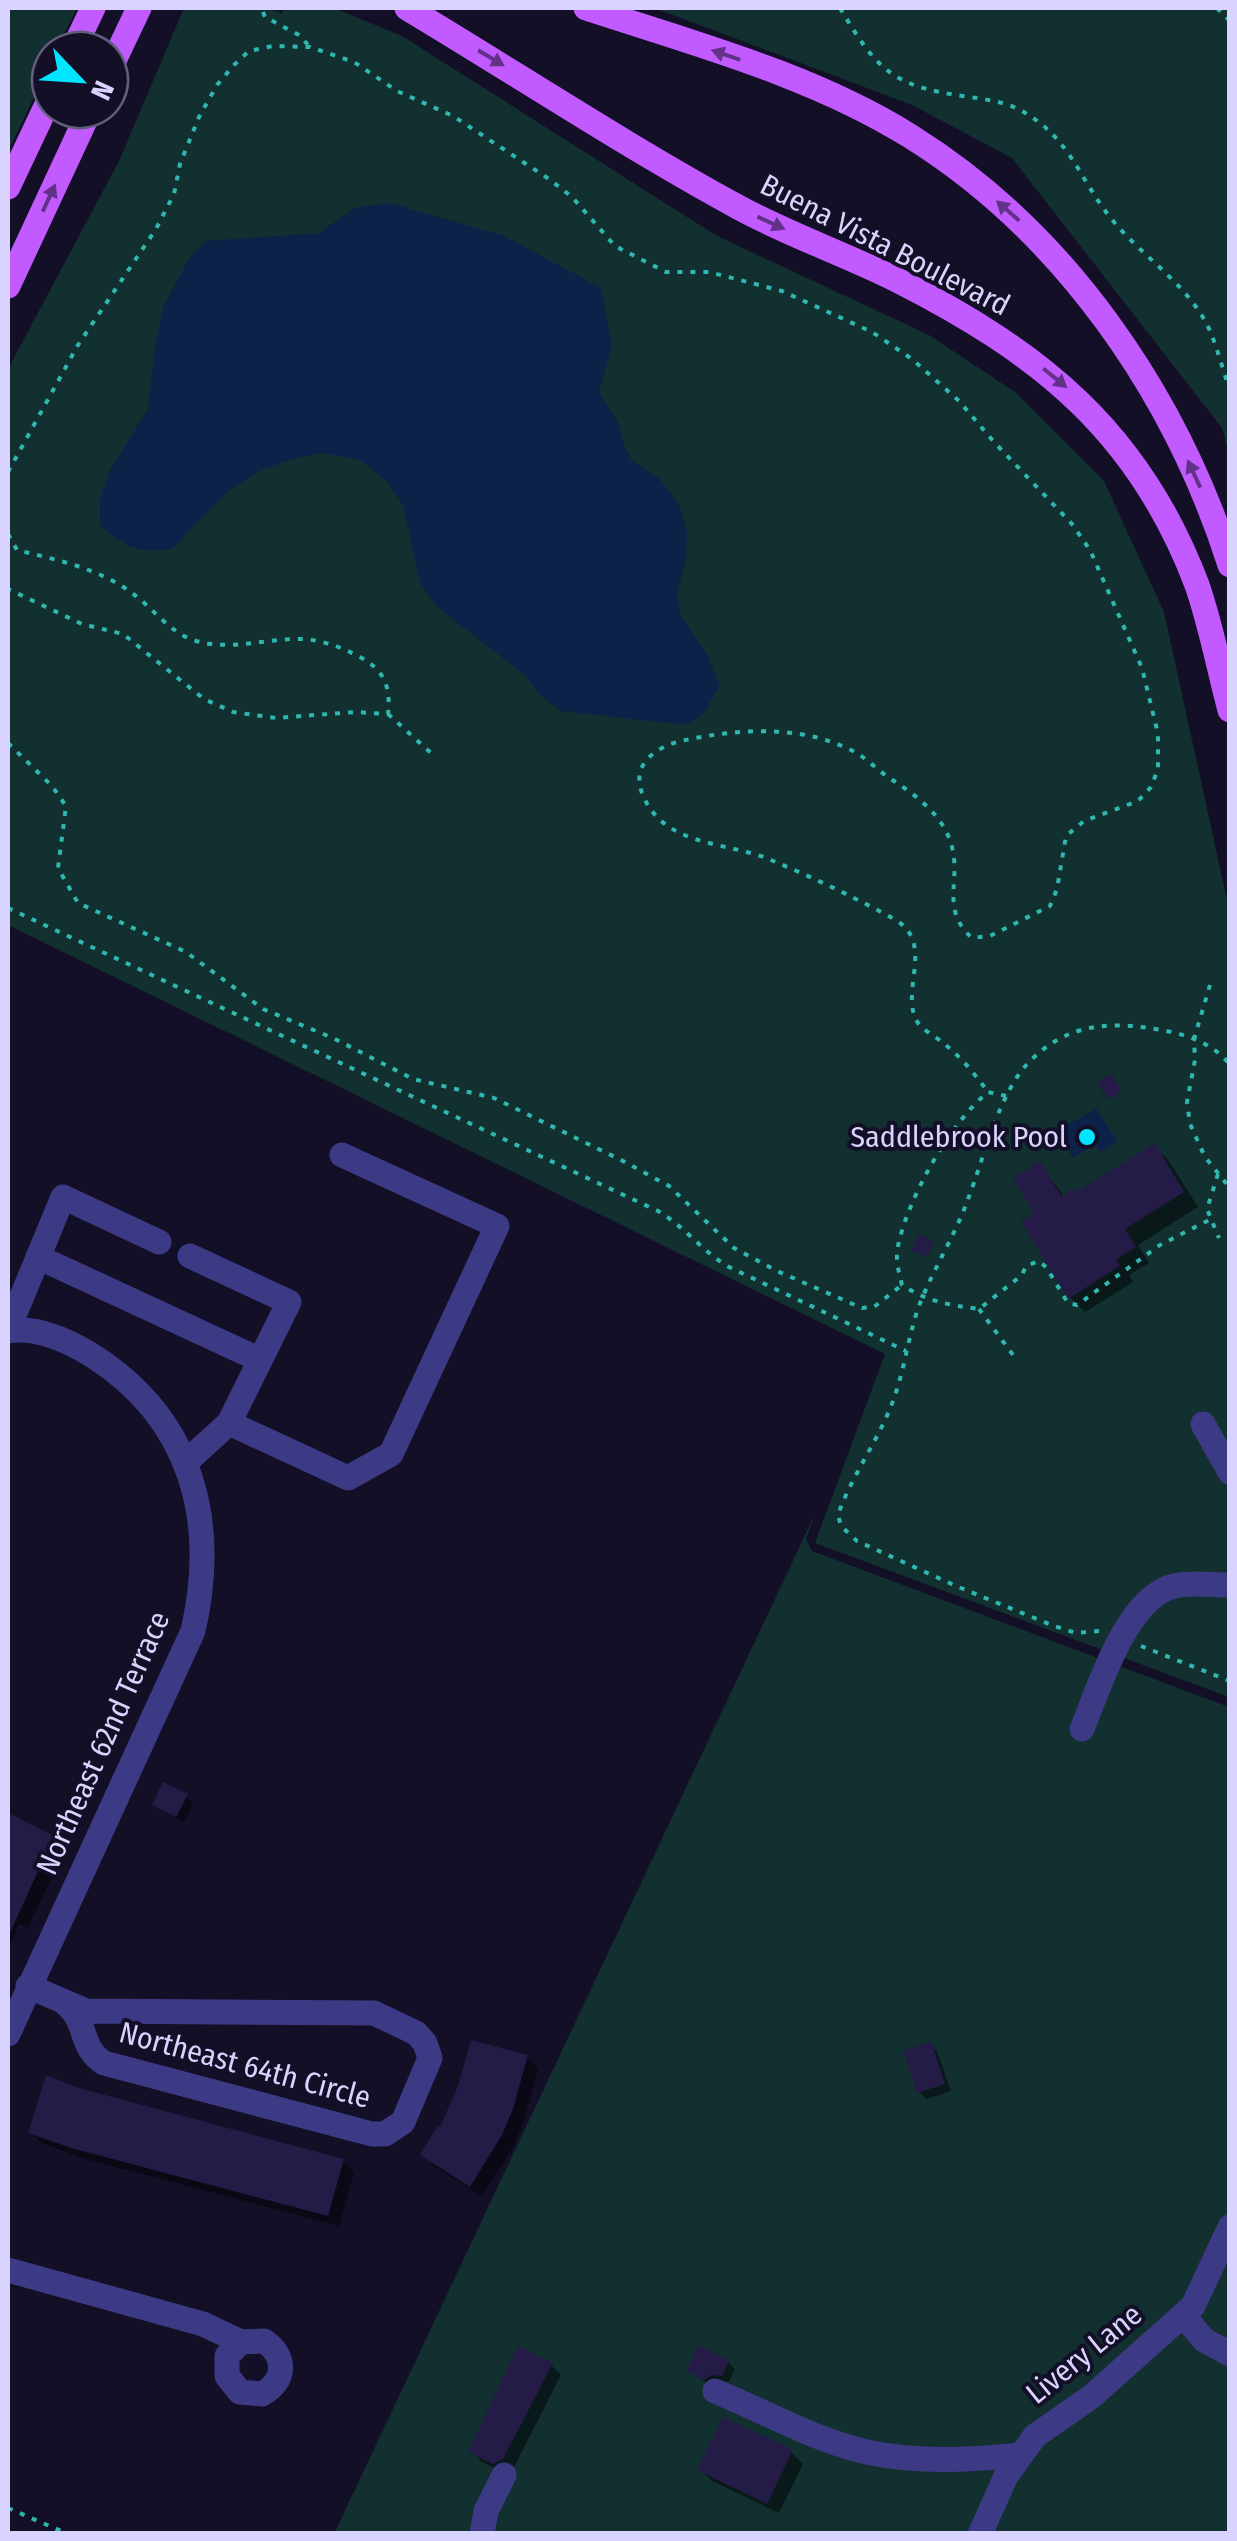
<svg xmlns="http://www.w3.org/2000/svg" width="1237" height="2541" font-family="'Fira Sans Condensed',sans-serif">
<style>
.green{fill:#12302f}
.water{fill:#0c2248}
.shadow{fill:#0007}
.building{fill:#241b47}
.lines{fill:none;stroke-linecap:round;stroke-linejoin:round}
.path{stroke:#2fb8b0;stroke-width:4;stroke-dasharray:5 8;stroke-linecap:butt}
.minor{stroke:#3d3a85;stroke-width:25}
.major{stroke:#c25bff;stroke-width:25}
.oneway{fill:#623188}
.poi-dot{fill:#00e5ff;stroke:#130f26;stroke-width:4}
.labels{text-anchor:middle;dominant-baseline:central;stroke-width:8;stroke-linejoin:round;paint-order:stroke}
.street-label{font-size:30px;fill:#d9d4ff;stroke:#130f26}
.poi-label{font-size:30px;fill:#d9d4ff;stroke:#130f26;text-anchor:end}
</style>
<rect width="100%" height="100%" fill="#130f26"/>
<g class="green">
<polygon points="8,8 77,8 56,50 50,50 50,63 8,152"/>
<polygon points="184,8 334,8 402,36 717,236 929,335 1015,392 1104,481 1164,612 1229,909 1229,1697 815,1543 885,1354 8,925 8,369 119,161"/>
<polygon points="654,8 1229,8 1229,455 1222,428 1012,158 912,105"/>
<polygon points="816,1512 806,1539 812,1551 1229,1707 1229,2533 334,2534"/>
</g>
<g class="water">
<path d="M390 203 504 236 601 288 612 345 599 392 618 422 623 443 632 461 660 479 680 507 687 532 686 559 677 594 681 617 706 653 720 686 703 714 686 725 561 711 541 696 525 675 437 607 420 582 403 505 386 480 360 460 322 453 293 459 259 471 227 492 172 549C137 552 127 549 100 525V498L110 470 148 409 155 347 164 305 189 259 205 241 319 233 355 208Z"/>
<polygon points="1096,1108 1117,1141 1100,1152 1095,1144 1073,1158 1057,1132"/>
</g>
<g class="shadow">
<polygon points="267,8 285,8 282,14"/>
<polygon points="1154,1146 1169,1161 1198,1207 1138,1245 1149,1263 1129,1275 1133,1282 1085,1312 1070,1297 1038,1214 1039,1164 1065,1197 1075,1194"/>
<polygon points="186,1796 193,1803 184,1823 155,1805"/>
<polygon points="8,1816 53,1838 64,1850 28,1928 19,1924 8,1950"/>
<polygon points="930,2044 937,2051 951,2091 927,2099 919,2092"/>
<polygon points="527,2057 538,2069 524,2121 513,2147 482,2196 434,2166 423,2155"/>
<polygon points="121,2102 343,2161 354,2173 339,2226 85,2159 42,2143 31,2132"/>
<polygon points="728,2362 735,2369 729,2382 720,2381 712,2386 689,2371"/>
<polygon points="551,2365 561,2375 513,2469 505,2473 482,2462 471,2451"/>
<polygon points="791,2452 803,2464 779,2513 712,2481 700,2469"/>
</g>
<g class="building">
<polygon points="1112,1074 1122,1091 1108,1099 1097,1083"/>
<polygon points="1155,1143 1184,1192 1125,1229 1136,1247 1116,1260 1120,1266 1068,1299 1021,1221 1034,1213 1013,1178 1040,1161 1061,1196 1073,1189 1074,1192 1081,1189"/>
<polygon points="919,1234 934,1241 927,1257 911,1250"/>
<polygon points="163,1782 188,1794 176,1817 152,1805"/>
<polygon points="8,1813 54,1836 8,1937"/>
<polygon points="471,2040 528,2055 513,2109 502,2135 470,2187 420,2155 438,2125 440,2127 458,2086"/>
<polygon points="931,2041 945,2084 917,2093 903,2051"/>
<polygon points="46,2075 79,2088 344,2159 328,2216 71,2148 28,2133"/>
<polygon points="699,2345 730,2360 722,2376 712,2375 704,2380 686,2371"/>
<polygon points="518,2346 553,2363 503,2459 493,2464 468,2452"/>
<polygon points="723,2417 793,2450 767,2504 697,2470"/>
</g>
<g class="lines">
<g class="path">
<path d="M840 8C876 68 891 86 963 96 983 99 1004 101 1022 111 1072 139 1080 182 1114 222 1144 258 1191 287 1210 331 1218 350 1223 371 1230 390"/>
<polyline points="1217,8 1230,21"/>
<polyline points="263,12 265,17 299,35 310,47"/>
<path d="M8 472 78 345 156 229 174 194 180 164 199 117 217 85 234 65 249 51 273 46 310 47 354 62 397 91 453 116 549 179 572 197 615 246 666 272H709L782 291 872 332 912 359 959 401 994 442 1072 524 1090 550 1142 668 1158 734V769L1151 787 1138 801 1084 821 1066 836 1057 889 1050 906 990 936 972 938C940 909 961 882 952 847 944 816 918 797 894 781 879 772 866 757 851 750 799 724 735 729 681 741 656 747 631 764 642 793 663 848 728 841 771 860 812 877 854 897 894 919 937 943 898 992 918 1023 923 1030 935 1036 942 1042 960 1056 974 1073 988 1092"/>
<path d="M8 534 17 550C57 560 98 568 132 593 153 608 168 631 193 640 227 651 260 640 293 639 317 638 339 646 360 657 384 670 391 686 388 714L355 712 276 718 233 712 204 699 123 634 82 624 8 589"/>
<polyline points="388,714 431,753"/>
<polyline points="8,743 52,786 66,806 58,868 78,903 186,952 263,1009 333,1038 413,1079 494,1098 623,1161 669,1186 734,1248 777,1271 862,1308 874,1307 902,1285"/>
<path d="M8 908 658 1211C685 1227 702 1251 729 1267L906 1351"/>
<polyline points="1210,985 1194,1039 1195,1060 1187,1102 1190,1124 1205,1157 1230,1188"/>
<path d="M1006 1096 988 1092C950 1123 908 1198 898 1246 895 1260 899 1272 902 1285 928 1302 949 1305 979 1309L1022 1275 1026 1266 1039 1261 1046 1267 1068 1303 1077 1305 1160 1245 1209 1220"/>
<polyline points="1218,1174 1207,1209 1219,1238"/>
<polyline points="979,1309 1016,1359"/>
<path d="M1099 1631 1076 1633 1054 1626 956 1586 857 1541 841 1526 838 1515C852 1474 880 1439 894 1398 906 1365 909 1328 923 1296 937 1263 956 1233 968 1199 984 1158 999 1092 1030 1061 1064 1027 1102 1021 1149 1028 1178 1032 1211 1040 1230 1065"/>
<polyline points="1141,1646 1230,1681"/>
<polyline points="8,2508 68,2534"/>
</g>
<g class="minor">
<polyline points="190,1256 289,1302 229,1423"/>
<polyline points="38,1257 260,1360"/>
<polyline points="8,1330 63,1197 159,1242"/>
<path d="M8 1331C36 1326 69 1341 93 1356 193 1420 218 1522 193 1631L8 2034"/>
<polyline points="1203,1424 1230,1472"/>
<polyline points="185,1463 229,1423 348,1478 391,1454 497,1226 342,1155"/>
<path d="M1082 1729C1099 1688 1126 1598 1174 1586 1191 1582 1212 1585 1230 1585"/>
<path d="M28 1986 86 2011 374 2013 416 2033 425 2043 430 2058 403 2122 385 2134H372L104 2063C79 2048 88 2022 67 2005"/>
<path d="M8 2270 203 2324 241 2342 264 2341C287 2356 286 2381 262 2394L240 2392 227 2376V2356L241 2342"/>
<polyline points="1183,2315 1204,2340 1230,2354"/>
<path d="M715 2391C763 2411 817 2441 867 2452 917 2463 971 2460 1021 2455"/>
<polyline points="482,2534 486,2511 504,2475"/>
<polyline points="980,2534 1006,2476 1035,2436 1091,2397 1193,2306 1230,2227"/>
</g>
<g class="major">
<path d="M407 8C517 74 626 146 738 207 789 235 845 254 897 280 1039 352 1139 431 1197 585 1211 625 1219 669 1230 710"/>
<path d="M586 8C695 44 812 75 910 136 1064 232 1175 393 1230 565"/>
<polyline points="73,50 93,8"/>
<polyline points="110,69 139,8"/>
<polyline points="8,187 50,98"/>
<polyline points="8,286 90,110"/>
</g>
</g>
<defs><path id="oneway-solid" d="M-6-.8H1V-3.2L6.5 0L1 3.2V.8H-6Z" transform="scale(2.5)"/></defs>
<g class="oneway">
<use href="#oneway-solid" transform="translate(726 55) rotate(-161)"/>
<use href="#oneway-solid" transform="translate(491 58) rotate(31)"/>
<use href="#oneway-solid" transform="translate(49 198) rotate(-65)"/>
<use href="#oneway-solid" transform="translate(1008 211) rotate(-139)"/>
<use href="#oneway-solid" transform="translate(771 223) rotate(25)"/>
<use href="#oneway-solid" transform="translate(1055 378) rotate(39)"/>
<use href="#oneway-solid" transform="translate(1194 474) rotate(-115)"/>
</g>
<circle class="poi-dot" cx="1087" cy="1137" r="10"/>
<g class="labels">
<g class="street-label">
<text transform="translate(885 245) rotate(27)">Buena Vista Boulevard</text>
<text transform="translate(103 1743) rotate(-66)">Northeast 62nd Terrace</text>
<text transform="translate(245 2065) rotate(15)">Northeast 64th Circle</text>
<text transform="translate(1084 2354) rotate(-39)">Livery Lane</text>
</g>
<g class="poi-label">
<text x="1067" y="1137">Saddlebrook Pool</text>
</g>
</g>
<rect width="1237" height="2541" fill="none" stroke="#d9d4ff" stroke-width="20"/>
<g transform="translate(80 80) rotate(115)"><circle r="48" fill="#130f26" stroke="#625e7d" stroke-width="2.5"/>
<path d="M0-8L18 38L0 25L-18 38Z" fill="#00e5ff"/>
<text y="-15" font-size="28" font-weight="bold" text-anchor="middle" fill="#d9d4ff">N</text>
</g>
</svg>
